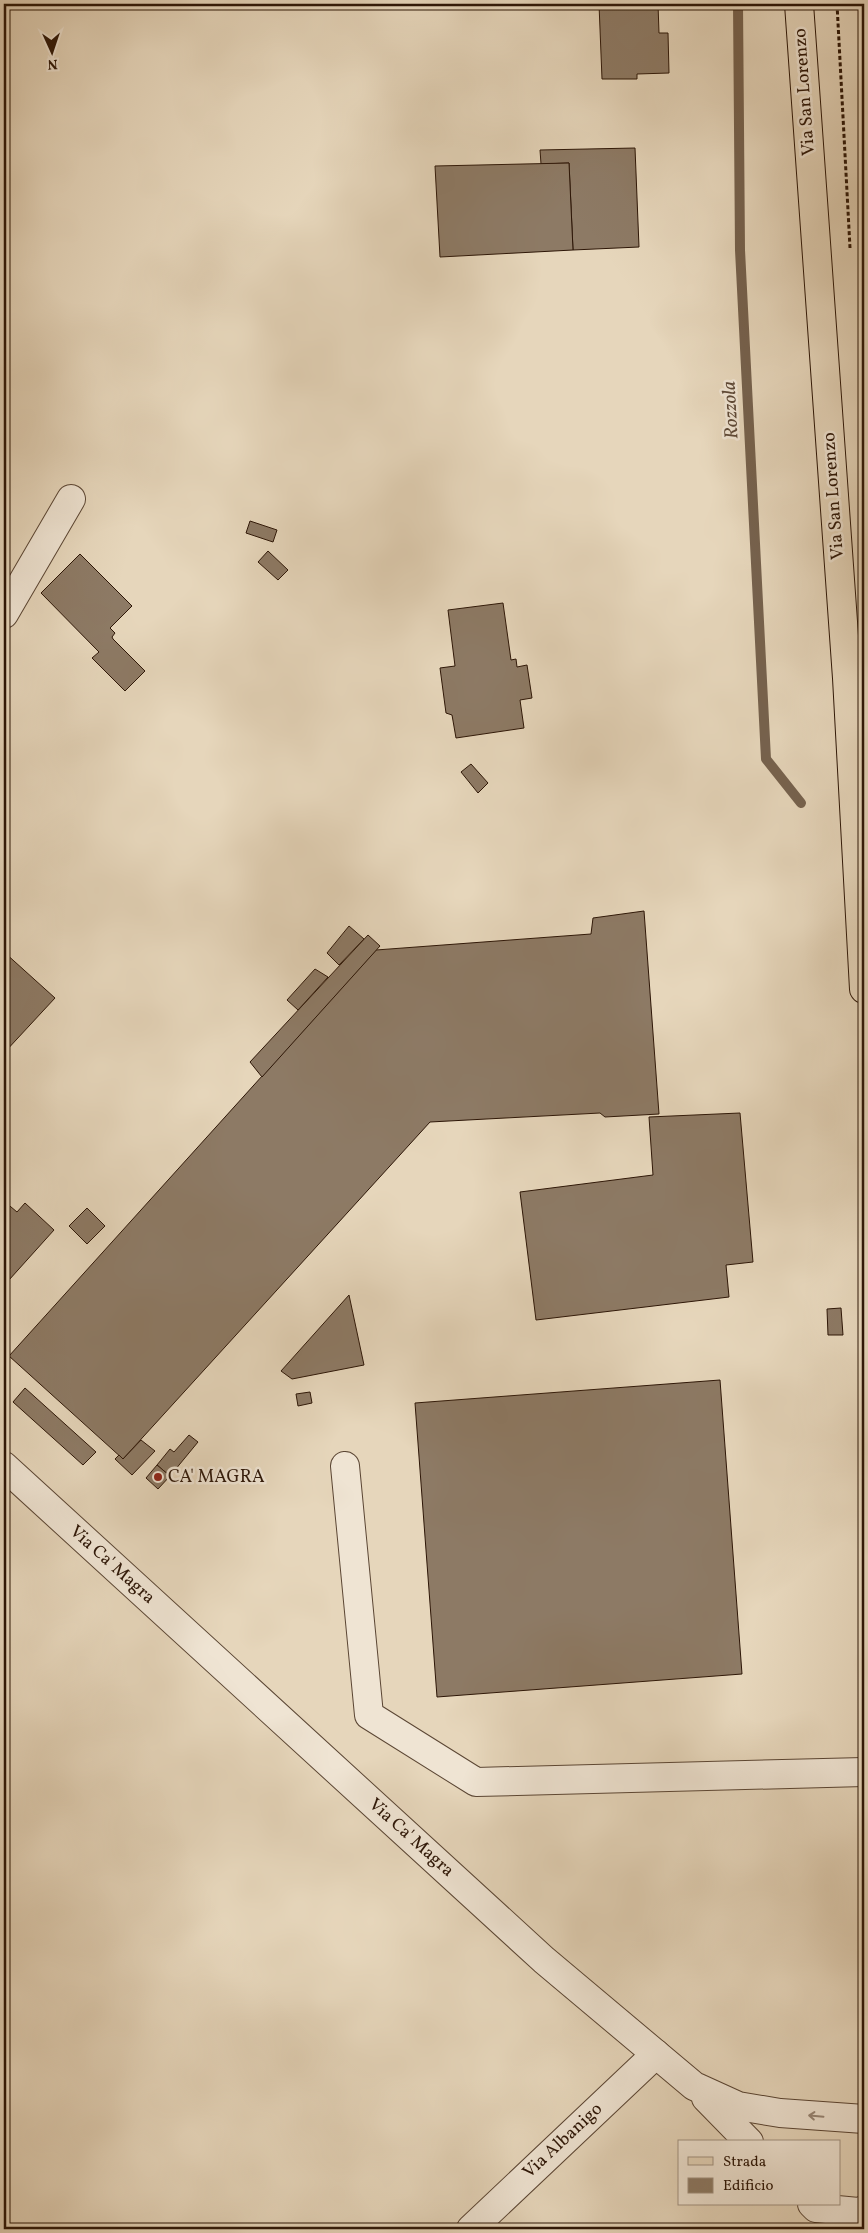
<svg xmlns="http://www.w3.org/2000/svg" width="868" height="2233" font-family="Vollkorn,serif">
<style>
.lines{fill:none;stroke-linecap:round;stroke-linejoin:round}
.stream{stroke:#76624e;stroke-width:10}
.building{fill:#8d7a65;stroke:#2d1607}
.minor-casing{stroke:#5b4634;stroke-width:30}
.major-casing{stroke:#2d1607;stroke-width:30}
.path{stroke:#2d1607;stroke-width:3;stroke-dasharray:4 2.5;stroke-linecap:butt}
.minor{stroke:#efe4d3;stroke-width:28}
.major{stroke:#e6d6bb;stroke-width:28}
.oneway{stroke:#988777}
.poi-dot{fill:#8f2418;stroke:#efe4d3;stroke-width:2}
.labels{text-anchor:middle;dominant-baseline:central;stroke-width:5;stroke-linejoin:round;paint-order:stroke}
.street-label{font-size:18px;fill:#2d1607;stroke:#efe4d3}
.poi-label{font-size:18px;fill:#2d1607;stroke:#efe4d3;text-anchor:start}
.water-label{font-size:19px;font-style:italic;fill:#5e4937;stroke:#efe4d3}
</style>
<rect width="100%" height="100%" fill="#e6d6bb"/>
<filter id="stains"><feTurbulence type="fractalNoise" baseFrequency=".004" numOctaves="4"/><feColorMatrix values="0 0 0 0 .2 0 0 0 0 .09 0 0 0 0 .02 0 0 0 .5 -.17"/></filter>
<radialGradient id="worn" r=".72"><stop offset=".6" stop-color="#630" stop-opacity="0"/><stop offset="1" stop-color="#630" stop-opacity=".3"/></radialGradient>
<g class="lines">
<polyline class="stream" points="738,4 740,250 766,759 801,803"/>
</g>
<g class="building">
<polygon points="599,4 658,4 659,33 668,33 669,73 637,74 637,79 602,79"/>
<polygon points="635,148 639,247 573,250 569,163 541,164 540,150"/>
<polygon points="569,163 573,250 440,257 435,166"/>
<polygon points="250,521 277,530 273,542 246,533"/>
<polygon points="268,551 288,570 278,580 258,562"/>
<polygon points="80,554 132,606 110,628 115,633 112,637 113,639 145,671 125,691 92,658 99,652 41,593"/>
<polygon points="503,603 511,660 516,659 517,667 527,665 532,698 520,700 524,728 456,738 452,715 446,713 440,668 455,666 448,610"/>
<polygon points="471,764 488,783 478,793 461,772"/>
<polygon points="644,911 659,1114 605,1117 600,1113 430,1122 123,1459 9,1356 376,950 591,934 593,918"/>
<polygon points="349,926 364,939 339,965 327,953"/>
<polygon points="368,935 380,946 262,1077 250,1062"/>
<polygon points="4,952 55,998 4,1053"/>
<polygon points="315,969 328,977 298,1010 287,1000"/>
<polygon points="740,1113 753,1262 726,1265 729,1297 536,1320 520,1192 653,1175 649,1117"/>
<polygon points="4,1201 17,1212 25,1203 54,1230 9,1280 4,1276"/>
<polygon points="87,1208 105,1226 87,1244 69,1226"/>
<polygon points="349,1295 364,1365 292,1379 281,1371"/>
<polygon points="841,1308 843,1335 828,1335 827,1309"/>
<polygon points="720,1380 742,1674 437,1697 415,1403"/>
<polygon points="25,1388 96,1452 83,1465 13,1402"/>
<polygon points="310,1392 312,1403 298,1406 296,1394"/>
<polygon points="189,1435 198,1442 170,1476 157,1465 170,1449 174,1452"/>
<polygon points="141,1440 155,1451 132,1475 115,1459 119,1455 123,1459"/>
<polygon points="157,1465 170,1476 158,1489 146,1478"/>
</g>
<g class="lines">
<g class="minor-casing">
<g id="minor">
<polyline points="4,614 71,499"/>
<polyline points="4,1466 544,1960 694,2086 738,2106 780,2113 864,2119"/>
<polyline points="345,1466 369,1715 476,1782 864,1772"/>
<polyline points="706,2098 749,2142"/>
<polyline points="812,2204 816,2208 858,2212 864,2210"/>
<polyline points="471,2229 656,2054"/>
</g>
</g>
<g class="major-casing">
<polyline id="major" points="799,4 847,678 864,989"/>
</g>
<polyline class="path" points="837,4 850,248"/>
<use href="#minor" class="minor"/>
<use href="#major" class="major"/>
</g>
<defs><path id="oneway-shaft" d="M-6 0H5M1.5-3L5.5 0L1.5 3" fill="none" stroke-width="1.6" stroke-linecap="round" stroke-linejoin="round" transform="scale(1.25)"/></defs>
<use class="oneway" href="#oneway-shaft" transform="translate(816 2116) rotate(-175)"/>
<circle class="poi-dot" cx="158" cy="1477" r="5"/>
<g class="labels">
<g class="street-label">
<text transform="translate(805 92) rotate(-94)">Via San Lorenzo</text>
<text transform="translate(834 496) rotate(-94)">Via San Lorenzo</text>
<text transform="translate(112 1565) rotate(42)">Via Ca' Magra</text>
<text transform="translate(411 1838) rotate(42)">Via Ca' Magra</text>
<text transform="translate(563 2141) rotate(-43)">Via Albanigo</text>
</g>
<g class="poi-label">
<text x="168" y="1477">CA' MAGRA</text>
</g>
<g class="water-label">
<text transform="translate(731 410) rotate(-93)">Rozzola</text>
</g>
</g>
<rect width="868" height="2233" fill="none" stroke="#e6d6bb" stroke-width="20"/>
<rect x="5" y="5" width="858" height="2223" fill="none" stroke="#2d1607" stroke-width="2.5"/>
<rect x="10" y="10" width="848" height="2213" fill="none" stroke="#2d1607"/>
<rect x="678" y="2140" width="162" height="65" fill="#efe4d3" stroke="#a19281"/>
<rect x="688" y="2157" width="25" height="8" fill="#e6d6bb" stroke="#a19281"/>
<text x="723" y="2166" font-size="15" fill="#2d1607">Strada</text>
<rect x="688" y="2178" width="25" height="15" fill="#8d7a65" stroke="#a19281"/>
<text x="723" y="2190" font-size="15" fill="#2d1607">Edificio</text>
<g transform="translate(52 52) rotate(177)" stroke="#efe4d3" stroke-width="4" paint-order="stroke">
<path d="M0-4L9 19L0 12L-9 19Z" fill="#2d1607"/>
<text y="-8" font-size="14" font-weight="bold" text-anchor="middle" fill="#2d1607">N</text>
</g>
<rect width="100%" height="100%" filter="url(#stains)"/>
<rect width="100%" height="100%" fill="url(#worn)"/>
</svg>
